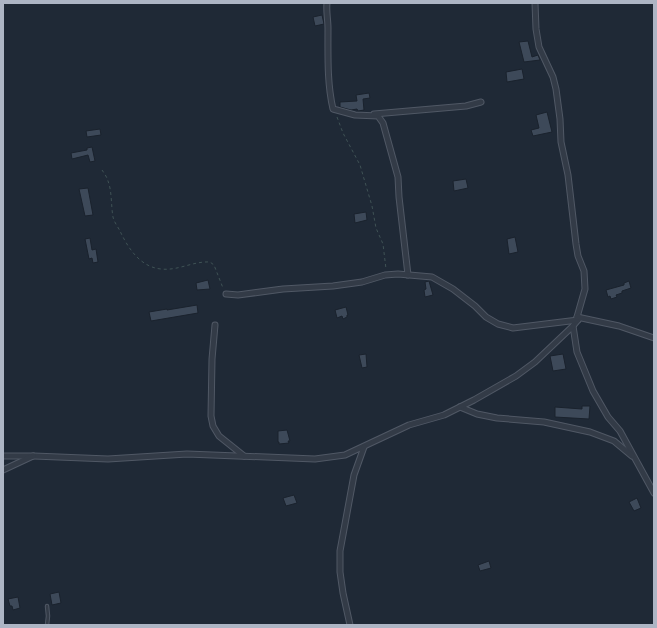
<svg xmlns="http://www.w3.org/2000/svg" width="657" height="628" font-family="'Fira Sans',sans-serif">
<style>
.building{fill:#3d4959;stroke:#1a222d}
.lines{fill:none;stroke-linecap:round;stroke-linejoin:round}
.service-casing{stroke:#505865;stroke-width:4.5}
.minor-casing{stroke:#505865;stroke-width:7}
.path{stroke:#3f5255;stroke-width:1;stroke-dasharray:3 3;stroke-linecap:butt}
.service{stroke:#333b47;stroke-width:2.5}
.minor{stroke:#333b47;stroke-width:5}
</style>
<rect width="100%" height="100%" fill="#1f2936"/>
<g class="building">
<polygon points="322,15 324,24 315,26 313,17"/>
<polygon points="528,41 532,57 538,55 540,60 524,62 519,42"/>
<polygon points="522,69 524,79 507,82 506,72"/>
<polygon points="369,93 370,98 363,99 364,110 358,111 357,109 351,110 340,107 340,102 357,101 356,95"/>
<polygon points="547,112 552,132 533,136 531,130 539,128 536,115"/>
<polygon points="100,129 101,135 87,137 86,131"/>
<polygon points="92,147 95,161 90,162 88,155 72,159 71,153 87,150 87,148"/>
<polygon points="466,179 468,188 454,191 453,181"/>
<polygon points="88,188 93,215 85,216 79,189"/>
<polygon points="366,212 367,220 355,223 354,214"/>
<polygon points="515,237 518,252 509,254 507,239"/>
<polygon points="90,238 92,250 96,249 98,262 93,263 92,258 89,259 85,239"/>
<polygon points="208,280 210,289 197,290 196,283"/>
<polygon points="429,281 433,295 425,297 424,290 426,289 425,282"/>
<polygon points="629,281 631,288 622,291 622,293 616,295 617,297 611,299 610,296 608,297 606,290 624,285 624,283"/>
<polygon points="197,305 198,313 151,321 149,312 167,309 167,310"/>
<polygon points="346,307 348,315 347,315 347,317 343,319 342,316 337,318 335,310"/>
<polygon points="366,354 367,367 362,368 359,355"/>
<polygon points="563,354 566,369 553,371 550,356"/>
<polygon points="582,406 590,406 589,419 555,417 555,407 582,409"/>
<polygon points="287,430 290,441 288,441 289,443 279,444 279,442 278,442 278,431"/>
<polygon points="294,495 297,503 286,506 283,498"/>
<polygon points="637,498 641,508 634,511 629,502"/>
<polygon points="489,561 491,568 480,571 478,565"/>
<polygon points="59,592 61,603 52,605 50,594"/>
<polygon points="18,597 20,608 13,610 12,606 10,606 8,599"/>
</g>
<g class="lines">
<g class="service-casing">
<polyline id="service" points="47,625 48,616 47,606"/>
</g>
<g class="minor-casing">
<g id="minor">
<path d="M327 3C326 11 328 20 328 28 328 56 327 83 333 109L355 115 378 116 383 123 398 177 399 197 408 275"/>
<polyline points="535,3 536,29 539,47 553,77 556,89 560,119 561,142 568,175 576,244 578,256 584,271 585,289 577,317 578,320 573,326 577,352 593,391 608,417 620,431 654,493"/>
<polyline points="374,114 466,106 481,102"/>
<polyline points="226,294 238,295 283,289 333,286 362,282 385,275 398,274 432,277 453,289 475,306 486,317 498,324 513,328 578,320"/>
<polyline points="577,317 619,326 654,338"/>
<polyline points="215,325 212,359 211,416 213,426 219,436 244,456"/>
<polyline points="460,407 477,414 497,418 544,422 590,432 614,441 632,456"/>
<polyline points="3,456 34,456 108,459 187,454 315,459 345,455 409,425 444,415 474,400 516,376 535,362 573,326"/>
<polyline points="3,470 33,456"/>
<polyline points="350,625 343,593 340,572 340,551 354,475 364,447"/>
</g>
</g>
<g class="path">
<polyline points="337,117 343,133 360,165 372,206 376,228 383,244 386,269"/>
<path d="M102 170C104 173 107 177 108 181 112 191 111 206 113 217 114 222 118 227 120 231 128 248 140 267 161 269 178 271 193 261 210 262L214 265 223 288"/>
</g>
<use href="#service" class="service"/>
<use href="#minor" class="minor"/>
</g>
<rect width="657" height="628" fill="none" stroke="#adb5c4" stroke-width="8"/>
</svg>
